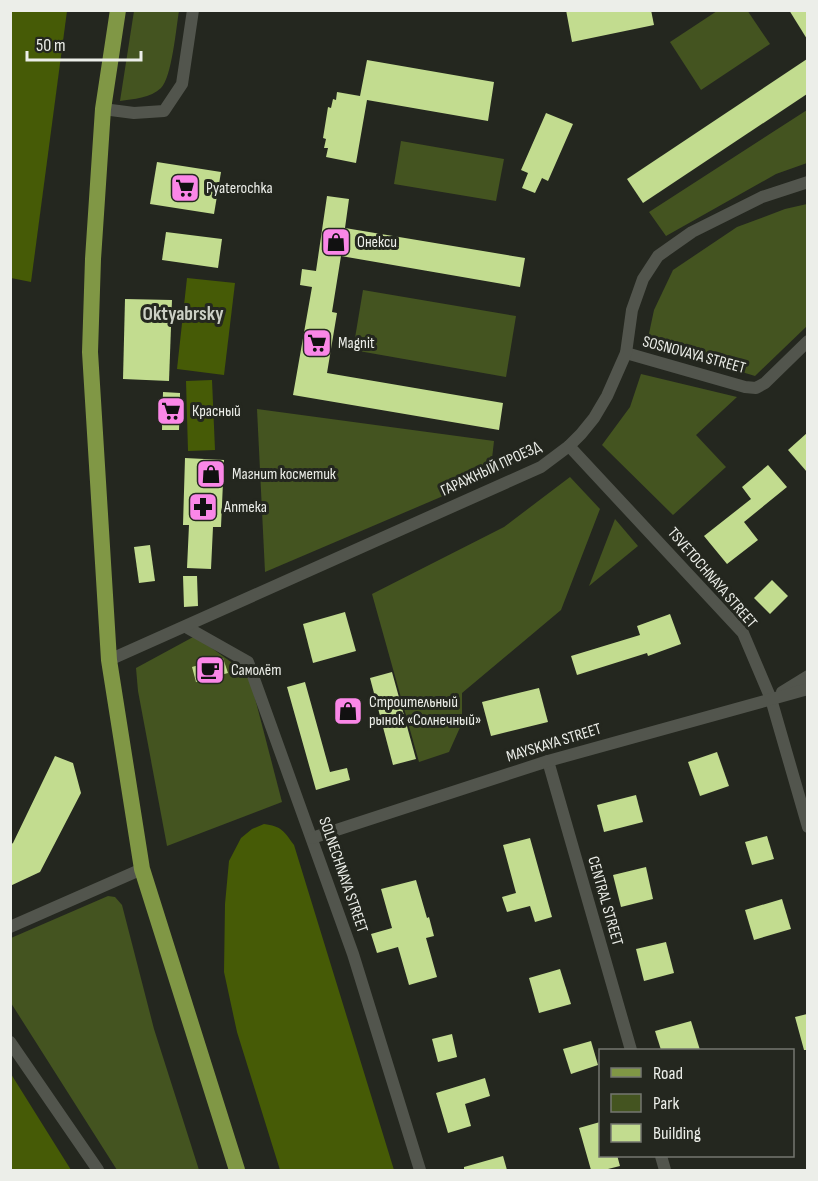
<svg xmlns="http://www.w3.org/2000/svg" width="818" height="1181" font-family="'Sofia Sans Condensed',sans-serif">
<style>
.green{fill:#445420}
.forest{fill:#465b06}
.building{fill:#c2dc8f}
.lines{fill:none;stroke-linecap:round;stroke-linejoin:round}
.minor{stroke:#52554d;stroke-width:12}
.primary{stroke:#809745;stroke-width:16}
.labels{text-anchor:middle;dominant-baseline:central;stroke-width:6;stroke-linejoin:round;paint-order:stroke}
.poi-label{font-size:16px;fill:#eceee9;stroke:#24271f;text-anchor:start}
.street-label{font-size:16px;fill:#eceee9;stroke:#24271f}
.quarter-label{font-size:20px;font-weight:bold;fill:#cbcfc5;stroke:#24271f}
</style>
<rect width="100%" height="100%" fill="#24271f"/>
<g class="green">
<polygon points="747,10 770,44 701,90 670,42 717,11"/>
<path d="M134 11H179C176 28 172 77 161 88 151 98 133 99 120 101Z"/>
<polygon points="807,110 807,163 776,174 666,236 649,212"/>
<polygon points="401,141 504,159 496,201 394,184"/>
<polygon points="807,204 807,326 755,376 647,343 654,310 673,270 737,227 785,209"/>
<polygon points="363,290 516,316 506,377 353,350"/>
<polygon points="641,374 737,397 696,435 726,467 673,515 602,445 630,407"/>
<polygon points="257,409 494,441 490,476 265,572"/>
<polygon points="570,477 600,509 561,610 462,693 462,723 449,752 419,762 372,594 504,527"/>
<polygon points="615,519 638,546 589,586"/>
<polygon points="195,636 249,675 282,802 167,846 138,691 136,668"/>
<polygon points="108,896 115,897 122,905 154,1029 199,1170 117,1170 11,1003 11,938"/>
</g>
<g class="forest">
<polygon points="10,11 67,11 31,282 11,278"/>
<polygon points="187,278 235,283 224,375 177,369"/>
<polygon points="212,380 215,450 188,451 186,381"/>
<path d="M264 824C281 826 284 831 294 845L394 1170H280L237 1032 224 972 225 904 229 861 241 838 252 829Z"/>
<polygon points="10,1074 11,1074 71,1170 11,1170"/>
</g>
<g class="building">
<polygon points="566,10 651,10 654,25 572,42"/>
<polygon points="789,10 807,10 807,39"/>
<polygon points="807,59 807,94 643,203 627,179"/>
<polygon points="367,60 494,82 488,121 367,100 356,163 326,157 328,148 324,148 326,139 323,138 328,107 331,108 333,99 336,100 337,92 360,96"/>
<polygon points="546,113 573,124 548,181 542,178 535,193 522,188 528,173 521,170"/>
<polygon points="157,162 221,172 214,214 150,204"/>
<polygon points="327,196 349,199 345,228 525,258 520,287 341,256 332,312 337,313 327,373 503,403 499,430 293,395 312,287 300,285 302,269 316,271"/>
<polygon points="166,232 222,239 218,268 162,260"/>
<polygon points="125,299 172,300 169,381 123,379"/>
<polygon points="163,392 180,393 179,430 162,430"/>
<polygon points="807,433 807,472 788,450"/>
<polygon points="185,458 224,460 221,527 213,527 211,569 187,568 189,525 183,525"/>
<polygon points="768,465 787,487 744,522 758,540 727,564 704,536 751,499 742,487"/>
<polygon points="150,545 155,581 139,583 134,547"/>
<polygon points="183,576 197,576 198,606 184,607"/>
<polygon points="772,580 788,596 770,614 754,598"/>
<polygon points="345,612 356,651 313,663 303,624"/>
<polygon points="670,614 681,644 648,656 647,653 577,675 571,656 640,635 637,626"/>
<polygon points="223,658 228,673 196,682 192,667"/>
<polygon points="392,672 416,759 393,765 370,678"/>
<polygon points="305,682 330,772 347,768 350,780 316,790 287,687"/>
<polygon points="539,688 548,722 491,736 482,702"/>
<polygon points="717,752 729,786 700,796 688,762"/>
<polygon points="55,756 73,763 81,793 40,872 10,886 10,845 13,843"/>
<polygon points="636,795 643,822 604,832 597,805"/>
<polygon points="767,836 774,859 752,865 745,842"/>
<polygon points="530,838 552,917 535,922 530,906 507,912 502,897 516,893 503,845"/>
<polygon points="646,867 653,899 621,907 613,875"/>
<polygon points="416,880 427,918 429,917 434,936 426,938 437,977 409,985 398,947 377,953 371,934 392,928 381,889"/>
<polygon points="782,899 791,929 754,940 745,910"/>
<polygon points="666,942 674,973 644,981 636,949"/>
<polygon points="560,969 571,1004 539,1013 529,978"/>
<polygon points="807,1014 807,1050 804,1050 795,1017"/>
<polygon points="691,1021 700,1050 661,1050 655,1031"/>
<polygon points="452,1034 457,1057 438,1062 432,1039"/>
<polygon points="591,1041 598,1065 571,1074 563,1049"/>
<polygon points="485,1078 490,1096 465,1104 471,1126 448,1133 436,1093"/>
<polygon points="600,1122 600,1155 617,1155 620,1166 604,1170 591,1170 579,1128"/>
<polygon points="503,1156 507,1170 464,1170 464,1167"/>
</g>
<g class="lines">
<g class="minor">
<polyline points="103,109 134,113 164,111 182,84 193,10"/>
<polyline points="626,353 745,387 756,388 765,383 808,341"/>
<polyline points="569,446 743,633 771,699 808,827"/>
<polyline points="186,627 248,662 353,954 420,1170"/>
<polyline points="109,660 541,467 569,446 581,434 594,418 607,396 626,353 632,310 643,279 658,256 692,232 762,197 808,182"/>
<polyline points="782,692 808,676"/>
<polyline points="548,761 631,1050"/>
<polyline points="312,838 548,761 808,689"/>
<polyline points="10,927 142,869"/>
<polyline points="10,1042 98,1170"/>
<polyline points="661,1156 665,1170"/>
</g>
<polyline class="primary" points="118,10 103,109 93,259 90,352 109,660 142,869 237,1170"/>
</g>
<defs>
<g id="supermarket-square" transform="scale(1.5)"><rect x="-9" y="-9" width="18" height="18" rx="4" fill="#fa87e7" stroke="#24271f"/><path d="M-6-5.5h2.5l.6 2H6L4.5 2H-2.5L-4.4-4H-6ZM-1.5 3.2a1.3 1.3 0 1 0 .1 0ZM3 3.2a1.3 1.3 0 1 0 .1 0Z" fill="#111"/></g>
<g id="shop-square" transform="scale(1.5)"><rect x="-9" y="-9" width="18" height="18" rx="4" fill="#fa87e7" stroke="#24271f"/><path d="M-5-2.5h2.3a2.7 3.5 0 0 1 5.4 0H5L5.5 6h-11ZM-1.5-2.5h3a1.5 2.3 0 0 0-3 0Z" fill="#111"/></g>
<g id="pharmacy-square" transform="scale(1.5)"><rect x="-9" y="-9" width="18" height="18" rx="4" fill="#fa87e7" stroke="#24271f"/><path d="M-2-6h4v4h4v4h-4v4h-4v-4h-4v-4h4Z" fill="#111"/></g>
<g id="cafe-square" transform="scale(1.5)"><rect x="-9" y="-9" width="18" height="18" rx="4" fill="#fa87e7" stroke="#24271f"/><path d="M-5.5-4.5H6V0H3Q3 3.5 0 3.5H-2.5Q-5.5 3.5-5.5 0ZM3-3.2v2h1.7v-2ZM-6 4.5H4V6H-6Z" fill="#111"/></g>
</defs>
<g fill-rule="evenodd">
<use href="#supermarket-square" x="185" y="188"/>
<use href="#shop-square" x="336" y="242"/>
<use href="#supermarket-square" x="317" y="343"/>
<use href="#supermarket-square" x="171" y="411"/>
<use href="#shop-square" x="211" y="474"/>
<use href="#pharmacy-square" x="203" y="507"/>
<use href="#cafe-square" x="210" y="670"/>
<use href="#shop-square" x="348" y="711"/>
</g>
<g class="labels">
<g class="poi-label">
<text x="206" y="188">Pyaterochka</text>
<text x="357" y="242">Онекси</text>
<text x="338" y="343">Magnit</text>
<text x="192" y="411">Красный</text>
<text x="232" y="474">Магнит косметик</text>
<text x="224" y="507">Аптека</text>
<text x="231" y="670">Самолёт</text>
<text x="369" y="702">Строительный<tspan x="369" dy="18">рынок «Солнечный»</tspan></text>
</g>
<g class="street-label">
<text transform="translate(694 355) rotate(15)">SOSNOVAYA STREET</text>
<text transform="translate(491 469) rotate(-25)">ГАРАЖНЫЙ ПРОЕЗД</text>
<text transform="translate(712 578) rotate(49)">TSVETOCHNAYA STREET</text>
<text transform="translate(554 743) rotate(-17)">MAYSKAYA STREET</text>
<text transform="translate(343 875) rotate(71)">SOLNECHNAYA STREET</text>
<text transform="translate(605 901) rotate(74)">CENTRAL STREET</text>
</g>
<g class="quarter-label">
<text x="183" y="314">Oktyabrsky</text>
</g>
</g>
<rect width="818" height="1181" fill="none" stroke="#eceee9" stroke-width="24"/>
<rect x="599" y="1049" width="195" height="108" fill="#24271f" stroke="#747770" stroke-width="1.5"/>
<rect x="611" y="1068" width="30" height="9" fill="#809745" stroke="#747770" stroke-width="1.5"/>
<text x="653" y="1079" font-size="18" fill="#eceee9">Road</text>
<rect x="611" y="1094" width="30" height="18" fill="#445420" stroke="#747770" stroke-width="1.5"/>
<text x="653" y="1109" font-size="18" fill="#eceee9">Park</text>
<rect x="611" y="1124" width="30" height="18" fill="#c2dc8f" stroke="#747770" stroke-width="1.5"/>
<text x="653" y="1139" font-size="18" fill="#eceee9">Building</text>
<path d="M27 51v9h114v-9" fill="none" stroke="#eceee9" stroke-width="3"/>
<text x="36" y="51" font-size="18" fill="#eceee9" stroke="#24271f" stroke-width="4.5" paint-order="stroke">50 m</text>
</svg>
